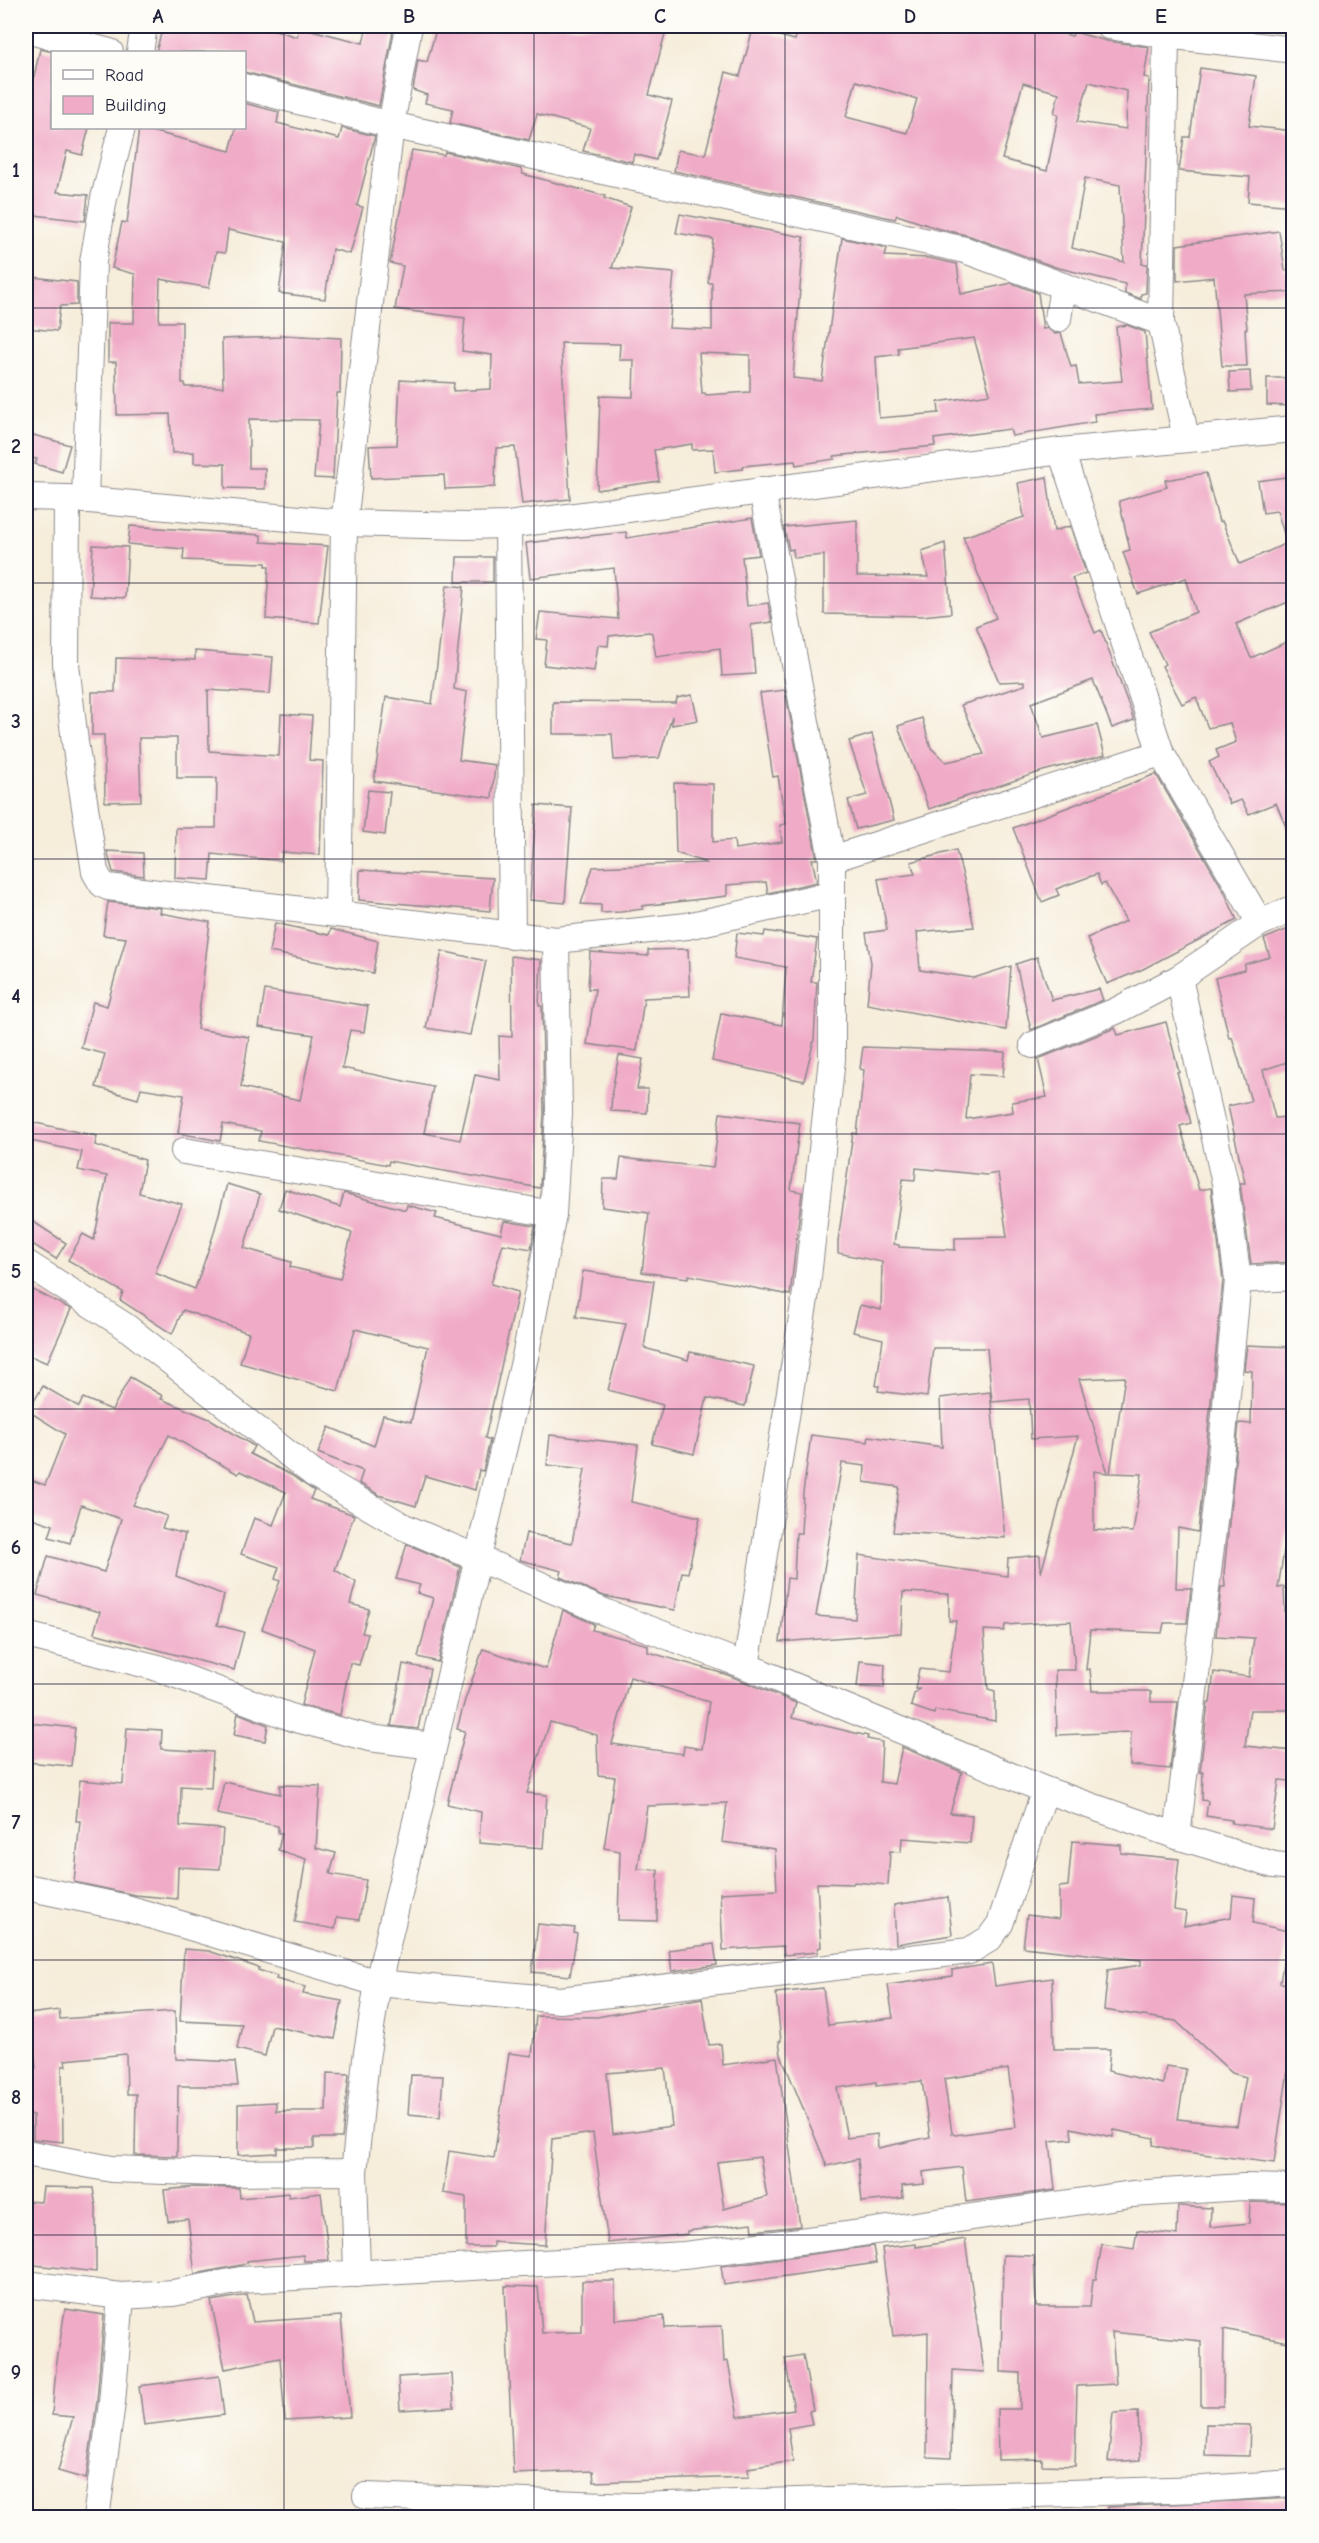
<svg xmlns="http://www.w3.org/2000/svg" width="1319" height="2543" font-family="'Comic Neue',sans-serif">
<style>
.building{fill:#f0abc7;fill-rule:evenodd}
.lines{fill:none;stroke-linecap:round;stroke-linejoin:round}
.minor-casing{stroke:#8c888a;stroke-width:28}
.minor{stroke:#fff;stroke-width:26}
.grid{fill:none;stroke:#22223b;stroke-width:1.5;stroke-opacity:0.55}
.neatline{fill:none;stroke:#22223b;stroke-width:2}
.grid-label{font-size:20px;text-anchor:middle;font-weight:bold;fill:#22223b}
</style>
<rect width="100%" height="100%" fill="#fdfcf7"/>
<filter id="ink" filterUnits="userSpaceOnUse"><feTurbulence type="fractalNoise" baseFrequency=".0167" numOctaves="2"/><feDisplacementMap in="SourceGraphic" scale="12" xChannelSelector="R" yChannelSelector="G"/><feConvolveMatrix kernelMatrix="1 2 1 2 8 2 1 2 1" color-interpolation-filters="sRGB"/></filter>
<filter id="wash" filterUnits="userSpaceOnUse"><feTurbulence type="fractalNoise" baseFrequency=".008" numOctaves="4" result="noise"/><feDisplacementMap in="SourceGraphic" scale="24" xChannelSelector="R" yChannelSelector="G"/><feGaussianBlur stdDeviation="1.35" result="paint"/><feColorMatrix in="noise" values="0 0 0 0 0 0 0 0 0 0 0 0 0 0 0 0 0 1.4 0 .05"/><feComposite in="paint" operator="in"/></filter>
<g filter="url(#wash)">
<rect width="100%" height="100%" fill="#f6edda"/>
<g id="blocks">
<g class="building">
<polygon points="163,26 263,26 297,37 299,27 363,43 367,26 394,26 379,106 244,72 244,52 156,52"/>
<polygon points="437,26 667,26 649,95 672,101 656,160 634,154 632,162 583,151 590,128 537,114 529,140 450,123 453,109 425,103 427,95 413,90 418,60 427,62"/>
<path d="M799 26H996L1017 32 1019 26H1034L1072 36 1074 32 1107 41 1149 47 1144 77 1149 78 1142 264H1147L1146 293 1141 294V299L1125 293V284L1055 267 970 236 936 228 897 215 895 219 674 171 678 150 705 155 726 72 740 76 753 29 795 40ZM856 81 917 99 907 133 846 117ZM1089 82 1127 91 1126 129 1077 122ZM1023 83 1059 93 1054 113 1058 115 1047 171 1002 159ZM1085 178 1120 185 1124 262 1072 248Z"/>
<polygon points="40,49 53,52 52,128 89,128 82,155 67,151 57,192 88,195 85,221 26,214 26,114"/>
<polygon points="1200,68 1256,76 1249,126 1293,131 1293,206 1248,202 1250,177 1179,171 1184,137 1190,137"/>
<polygon points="244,103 279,112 277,123 339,139 342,128 375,136 357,206 363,207 350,254 332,249 325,299 279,293 286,242 228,230 225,253 216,252 209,288 160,279 159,322 182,322 182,383 185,383 185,387 223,387 222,339 280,337 280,335 341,338 340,393 337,393 333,479 314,478 319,420 249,419 249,468 265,468 265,489 225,488 225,464 194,463 194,452 172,453 170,414 117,415 116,362 108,362 108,323 134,323 135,274 112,268 122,222 127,223 139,128 230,151 236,128 244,128"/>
<path d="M412 150 444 155 445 152 521 169 523 174 605 196 604 198 631 207 612 268 674 273 669 328 712 330V283H708L713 239 676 233 680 214 804 237 793 378 822 381 842 238 887 248 885 256 929 258 957 264 961 294 1012 283 1038 293 1043 329 1047 328 1055 334 1061 333 1071 367 1076 366 1079 384 1122 381 1116 327 1127 325 1145 332 1152 409 1094 414 1095 422 1012 436 1010 429 934 439 935 446 834 456 835 459 796 465 795 461 743 466V469L715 472 713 449 692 450V444L654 450 659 481 597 490 600 396 633 397 634 360H619L620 344 561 343 570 499 522 504 515 447 496 448 495 487 445 489 444 475 371 478 369 446 397 445 400 380 454 383 453 391 491 389 492 355 462 351 465 318 395 309 403 266 390 263ZM974 338 990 394 938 402 939 413 879 418 876 357 899 354 898 348ZM699 353 750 355V392L706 395 705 393H702Z"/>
<polygon points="1279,231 1285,270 1293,270 1293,292 1244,294 1247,329 1245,329 1247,366 1222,366 1214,277 1177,281 1177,245"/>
<polygon points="32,277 77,282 77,305 60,306 57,331 26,328 26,305 30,305"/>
<polygon points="1250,371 1251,391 1230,392 1229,372"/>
<polygon points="1267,378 1293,378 1293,406 1267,405"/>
<polygon points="26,433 70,445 62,472 35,464 37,459 26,457"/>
<polygon points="1206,473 1219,522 1222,521 1240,564 1287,543 1277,511 1263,513 1258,481 1293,476 1293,600 1236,624 1251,658 1293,639 1293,843 1276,803 1249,814 1241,800 1230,804 1209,762 1219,757 1216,750 1236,742 1230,723 1208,728 1196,697 1182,704 1162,666 1165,664 1149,632 1196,612 1186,578 1138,594 1123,552 1130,550 1119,501 1167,487 1165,480"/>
<polygon points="1047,477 1054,531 1070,526 1086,573 1072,578 1095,633 1101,630 1134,720 1112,728 1093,680 1031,703 1043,738 1097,725 1105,755 1043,771 929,809 898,726 922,718 931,748 946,762 984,754 961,705 1025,685 1025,681 999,682 976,626 996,618 963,537 1024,517 1018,483"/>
<polygon points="752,518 759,555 742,557 747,606 768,603 772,622 751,625 755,674 722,676 720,648 656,657 652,633 649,632 609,636 608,646 598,645 594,671 544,665 547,640 536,639 540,612 618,619 614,568 530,578 526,543 626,532 627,538"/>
<polygon points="857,520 857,576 928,577 922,551 945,543 951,613 922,616 824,614 824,555 794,558 793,549 789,550 784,527"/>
<polygon points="130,526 261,535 261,542 328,546 319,623 266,619 269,566 266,566 266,563 183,560 184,549 128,544"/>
<polygon points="93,545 128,547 125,598 90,596"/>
<polygon points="457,557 493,557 493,582 456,582"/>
<polygon points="447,585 464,587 454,689 467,692 459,760 495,765 492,798 374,781 386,697 432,704"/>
<polygon points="195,651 273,657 270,694 208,690 209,751 279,756 281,714 312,716 309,760 323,761 320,855 282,852 281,861 212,854 210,880 175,878 176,828 216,828 217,778 177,778 177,738 139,738 141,801 105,802 104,735 92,735 92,692 115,692 116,658 195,660"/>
<polygon points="785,690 817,859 812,859 817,882 768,893 766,882 727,885 727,896 642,906 643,909 621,912 601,913 601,905 581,904 593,867 707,863 676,853 674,783 713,784 713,842 734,840 735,849 782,842 780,825 786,824 778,776 773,777 760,693"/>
<polygon points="692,695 698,720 672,725 672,716 659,758 614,760 612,734 553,734 553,702 676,703 677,698"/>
<polygon points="872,734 894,820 856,829 848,800 867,795 849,741"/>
<polygon points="1156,774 1224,891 1237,920 1143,969 1107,984 1087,938 1126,921 1105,883 1101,885 1097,874 1056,889 1059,895 1042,902 1013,828"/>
<polygon points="368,790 390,792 385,835 363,832"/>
<polygon points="536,805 572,808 565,903 530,900"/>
<polygon points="956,850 969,898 968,898 974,927 917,932 920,970 974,978 1011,966 1006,1030 867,1004 871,963 866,933 887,930 878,879 915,874 911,862"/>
<polygon points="107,851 143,853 144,876 113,872"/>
<polygon points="360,870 493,878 490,911 359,900"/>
<polygon points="108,902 161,908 160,913 210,922 197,1029 249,1037 241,1087 300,1100 314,1035 259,1027 265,990 368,1006 364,1032 350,1030 342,1068 433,1087 424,1133 460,1140 475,1075 500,1080 499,1036 512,1037 511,956 541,960 539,1006 542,1006 544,1113 540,1188 389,1161 388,1165 259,1141 261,1131 223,1124 220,1141 178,1133 184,1095 141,1088 138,1099 96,1087 105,1054 81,1048 93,1002 107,1006 126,938 103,935"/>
<polygon points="275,923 329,935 331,929 378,941 373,973 269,952"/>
<polygon points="1293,927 1293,1014 1284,1017 1293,1050 1293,1060 1263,1070 1275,1118 1288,1117 1293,1133 1293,1262 1251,1264 1240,1183 1245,1183 1228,1106 1251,1101 1232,1037 1229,1038 1215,978 1244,970 1245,964 1270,957 1264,939"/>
<polygon points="765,931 817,939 811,982 817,982 814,1040 804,1081 712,1061 721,1013 782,1025 786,967 734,958 737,933 764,936"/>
<polygon points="688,949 690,996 644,998 637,1051 587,1044 595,989 588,989 590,952 648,956 648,950"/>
<polygon points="442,951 486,961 470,1035 426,1028"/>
<polygon points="1037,957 1052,1000 1099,989 1103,1000 1031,1030 1016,964"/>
<path d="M1166 1022 1179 1072H1177L1191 1123 1180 1126 1199 1190 1211 1188 1223 1280 1198 1532 1178 1528 1176 1588H1191L1187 1623H1164L1162 1633 1090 1630 1086 1670 1090 1669 1092 1691H1148L1151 1692V1702H1178L1170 1769 1130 1765 1131 1732 1057 1735 1055 1670H1075L1071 1621 1005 1625 1004 1631 984 1630 988 1689 995 1691V1721L935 1710 934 1714 911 1706 914 1694 919 1689H915L919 1669 949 1672 956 1621H949V1594L903 1592 901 1633 780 1642 787 1578 794 1579 796 1533H801L803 1493 811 1435 868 1442 869 1436 942 1447 940 1398 990 1392 1005 1538 893 1532 899 1487 864 1482 865 1466 842 1463 816 1616 855 1619 859 1555 1007 1576 1008 1558 1040 1555 1041 1573 1078 1436 1031 1439 1029 1399 992 1402 987 1348H933L927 1397 878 1391 879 1386H876L883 1339 853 1332 860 1305 881 1310 882 1262 838 1253V1241L853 1133 857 1134 864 1070 860 1069 863 1047 1005 1052 1003 1076 970 1074 966 1119 1013 1112 1012 1102 1047 1097 1038 1059 1115 1028 1118 1035ZM916 1168 986 1175 998 1173 1007 1237 955 1238V1250L899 1247V1245L894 1244 903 1179 915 1180ZM1125 1377 1110 1473 1142 1474 1133 1532 1094 1530V1471L1108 1473 1079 1379Z"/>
<polygon points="619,1055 643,1059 637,1089 648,1089 647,1113 611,1111 612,1090"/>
<polygon points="720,1113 800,1123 791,1190 802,1192 790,1295 689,1275 688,1278 642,1272 649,1213 602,1207 603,1179 618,1179 621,1158 713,1168"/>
<polygon points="26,1121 97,1136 95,1145 145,1160 139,1193 182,1204 155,1273 195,1289 213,1236 227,1184 260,1194 244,1248 291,1262 290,1267 340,1279 352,1233 279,1209 285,1189 340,1207 344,1193 406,1210 407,1205 437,1213 435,1218 501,1234 504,1221 535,1226 531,1249 503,1244 491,1284 518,1292 485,1438 490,1440 483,1471 479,1470 475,1490 425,1476 416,1506 379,1495 359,1483 363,1471 318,1453 329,1427 374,1446 383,1415 411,1422 428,1347 355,1329 338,1391 240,1363 249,1333 183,1310 172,1334 120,1300 123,1292 68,1260 83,1234 94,1240 107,1176 78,1170 82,1152 26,1140"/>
<polygon points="26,1217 66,1243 56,1259 26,1240"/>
<polygon points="583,1271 654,1281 644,1348 688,1360 690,1352 754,1366 745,1406 707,1398 694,1454 652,1444 663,1405 608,1390 626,1324 576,1317"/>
<polygon points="33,1290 71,1309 47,1363 26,1354 26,1307"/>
<polygon points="1247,1345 1293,1347 1293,1502 1292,1502 1278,1588 1284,1587 1286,1640 1290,1640 1289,1682 1293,1682 1293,1710 1250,1710 1245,1746 1293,1751 1291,1781 1279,1780 1272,1829 1231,1823 1232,1820 1206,1816 1208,1801 1202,1800 1203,1772 1200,1772 1208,1703 1210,1703 1214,1672 1249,1677 1254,1638 1216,1636 1221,1587 1225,1587 1224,1573 1239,1423 1251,1424 1252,1371 1244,1370"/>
<polygon points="130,1377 163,1396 161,1399 212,1420 252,1445 254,1446 250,1454 291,1475 314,1491 310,1499 354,1515 335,1570 356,1582 350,1604 369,1609 362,1633 368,1634 359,1665 350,1663 340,1715 301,1705 315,1649 262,1629 280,1581 275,1579 279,1567 241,1554 254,1518 273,1525 286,1492 240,1471 238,1474 169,1435 133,1505 167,1516 162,1528 185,1534 176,1576 224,1595 217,1625 244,1632 234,1670 94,1633 100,1612 37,1595 48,1556 104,1572 121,1519 81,1505 70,1543 49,1537 53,1525 26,1516 26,1478 45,1485 65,1434 28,1411 43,1386 79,1407 83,1398 112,1410"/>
<polygon points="550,1435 638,1445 631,1502 700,1517 688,1573 682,1572 675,1610 604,1596 560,1577 562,1571 520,1560 526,1533 572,1543 585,1469 547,1465"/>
<polygon points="407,1544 460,1567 438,1662 418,1657 433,1598 417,1593 420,1585 396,1579"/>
<path d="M563 1610 594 1624 592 1630 648 1645V1652L728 1675 796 1703 792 1718 868 1736 867 1739 882 1742 880 1782 894 1784 902 1747 962 1772 950 1813 972 1815 970 1843 902 1838 901 1852 890 1851 888 1885 854 1882 853 1884 817 1883 821 1947 818 1948V1952L784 1955 783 1946 723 1950 720 1893 777 1890 775 1849 722 1842 727 1803 647 1806 638 1869 658 1870 657 1921 618 1920 620 1851 604 1848 615 1777 598 1775 597 1735 550 1722 527 1793 547 1795 543 1848 479 1843 481 1812 447 1804 465 1731 457 1729 465 1700 483 1649 546 1669ZM630 1677 709 1702 702 1749 684 1746 683 1754 612 1744Z"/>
<polygon points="860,1661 885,1664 884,1688 857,1687"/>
<polygon points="403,1664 430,1669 418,1729 391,1726"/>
<polygon points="238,1713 268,1725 265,1741 234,1735"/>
<polygon points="30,1723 75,1728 71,1766 26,1762"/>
<polygon points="127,1728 162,1730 161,1749 213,1752 211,1788 181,1786 180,1826 223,1829 220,1869 178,1867 177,1899 135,1895 74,1882 80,1821 76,1821 80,1780 123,1784"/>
<polygon points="224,1782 280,1794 280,1785 320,1786 316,1848 336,1853 330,1874 366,1880 359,1920 337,1917 335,1929 295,1922 306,1859 278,1850 282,1833 278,1833 278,1826 217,1814"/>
<path d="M1072 1841 1121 1845V1853L1179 1859 1174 1910 1186 1912 1184 1926 1231 1917 1233 1895 1255 1898 1253 1923 1288 1931 1280 1983 1293 1984V2038L1274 2163 1178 2151 1153 2145 1154 2138 1114 2130 1113 2137 1071 2128 1072 2139 1050 2141 1055 2190 966 2202 962 2167 923 2172 924 2184 902 2186 903 2198 862 2202 858 2159 827 2166 781 2055 779 2041H781L776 1993 823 1988 828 2025 893 2018 888 1985 952 1976V1970L992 1964 995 1986 1052 1978 1054 2049H1110L1108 2071 1163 2084 1166 2066 1186 2069 1178 2119 1237 2126 1246 2077 1232 2073 1176 2021 1104 2010 1108 1970 1141 1965V1960L1023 1947 1027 1915 1059 1919V1887L1068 1886ZM1008 2069 1016 2127 955 2135 952 2133 944 2079ZM922 2081 930 2137 878 2148 877 2134 847 2138 837 2088 876 2082V2086Z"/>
<polygon points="948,1897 952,1935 896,1944 894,1905"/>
<polygon points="538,1924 575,1928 574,1933 577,1934 570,1976 532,1972"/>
<polygon points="714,1944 717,1965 672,1971 669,1950"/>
<polygon points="184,1949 209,1951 259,1968 258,1970 277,1976 276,1979 305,1987 303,1994 342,2001 335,2039 272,2026 265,2056 237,2049 242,2024 180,2021"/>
<path d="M702 1998 709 2045 721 2044 723 2065 777 2057 800 2226 753 2231 752 2223 687 2231V2234L608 2243 593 2133 552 2139 545 2245 493 2242V2247H466V2197L443 2193 449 2151 494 2158 509 2053 532 2056 536 2016 597 2017ZM665 2068 672 2126 613 2134 607 2073ZM760 2157 767 2197 724 2209 717 2162Z"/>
<polygon points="59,2010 60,2019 175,2011 176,2059 235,2062 238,2086 178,2086 177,2156 135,2155 136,2094 127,2094 126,2054 65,2060 66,2066 62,2066 63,2142 33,2139 33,2115 26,2115 26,2068 36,2068 29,2014"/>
<polygon points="327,2073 349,2074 342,2138 314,2138 314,2148 277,2148 277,2153 238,2155 238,2104 276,2102 276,2111 326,2111"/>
<polygon points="411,2075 443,2076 440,2117 408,2114"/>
<polygon points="43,2187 93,2188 96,2207 96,2272 26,2264 26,2201 41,2202"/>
<polygon points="195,2187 239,2188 240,2198 289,2193 289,2197 321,2193 329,2260 304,2261 303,2255 247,2261 247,2263 241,2265 195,2274 188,2219 168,2221 164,2190"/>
<polygon points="1250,2202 1293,2203 1293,2343 1224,2329 1223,2406 1201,2406 1201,2341 1112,2332 1116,2384 1077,2386 1075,2466 1042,2465 1042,2459 998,2460 997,2409 1020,2409 1020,2373 1001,2372 1003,2255 1034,2256 1036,2307 1090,2307 1093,2279 1096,2279 1102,2244 1134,2249 1137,2230 1177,2235 1178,2206 1211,2208 1210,2227 1249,2223"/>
<polygon points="965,2239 984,2372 953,2370 951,2458 927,2457 928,2332 893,2336 882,2248 916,2244 916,2247"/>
<polygon points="873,2246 876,2263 724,2285 721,2266"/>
<polygon points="582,2281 615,2281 615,2320 664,2316 665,2328 722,2326 724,2362 728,2361 738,2417 794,2409 785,2358 803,2355 813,2410 809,2411 812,2424 788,2428 793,2461 748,2468 749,2477 594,2482 593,2471 513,2474 505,2286 538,2287 542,2333 582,2332"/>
<polygon points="247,2295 253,2322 341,2316 350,2417 285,2421 280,2358 225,2369 211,2301"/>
<polygon points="65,2309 104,2315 97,2401 86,2479 58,2471 73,2417 52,2415 56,2368"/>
<polygon points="452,2374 454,2407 400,2410 398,2377"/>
<polygon points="219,2376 224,2415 144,2425 139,2386"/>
<polygon points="1138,2412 1140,2460 1108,2462 1113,2413"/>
<polygon points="1206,2424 1250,2425 1249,2456 1205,2455"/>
<polygon points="1293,2498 1293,2517 1109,2517 1108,2507"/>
</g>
</g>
</g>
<g filter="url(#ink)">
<use href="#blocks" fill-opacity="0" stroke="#8c888a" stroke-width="1.5"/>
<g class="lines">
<g class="minor-casing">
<g id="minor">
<polyline points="1109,26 1166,35 1161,322 1186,438"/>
<polyline points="1166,26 1166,35 1294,50"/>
<polyline points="26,30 110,52"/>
<polyline points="140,52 144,26"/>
<polyline points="244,87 391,125 965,250 1161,322"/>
<polyline points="1058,319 1063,286"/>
<polyline points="1061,451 1161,753 1260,923"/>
<polyline points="26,497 67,498 344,523 465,526 508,525 1061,451 1294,429"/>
<polyline points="67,498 66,664 75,742 95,872 102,884 108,887 556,940 687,926 832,894"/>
<polyline points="85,500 93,262 104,198 122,128"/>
<polyline points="508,525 512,936"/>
<polyline points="832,859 1161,753"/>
<polyline points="338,914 344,523 391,125 409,26"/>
<polyline points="1033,1045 1116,1011 1179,978 1260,923 1294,908"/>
<polyline points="184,1151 553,1214"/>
<polyline points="26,1263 125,1326 314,1474 404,1527 607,1613 746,1666 1045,1790 1177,1836 1274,1865 1294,1867"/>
<polyline points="1238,1280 1294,1277"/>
<polyline points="26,1635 155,1667 296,1719 369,1738 433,1746"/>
<polyline points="746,1666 807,1286 832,1059 832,859 762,490"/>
<polyline points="1177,1836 1218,1487 1238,1280 1225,1183 1179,978"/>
<polyline points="26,1887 123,1907 378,1983 560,2000 969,1951 989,1939 1000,1924 1045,1790"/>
<polyline points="26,2153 112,2169 216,2173 354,2172"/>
<polyline points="357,2274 354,2172 366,2059 378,1983 525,1357 553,1214 559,1113 556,940"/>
<polyline points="26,2284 121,2296 173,2293 241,2280 684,2255 840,2236 1132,2194 1243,2187 1294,2188"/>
<polyline points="366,2496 633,2506 1203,2489 1294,2483"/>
<polyline points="96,2518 112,2403 121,2296"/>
</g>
</g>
<use href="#minor" class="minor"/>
</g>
</g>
<path class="grid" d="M284 26V2518M534 26V2518M785 26V2518M1035 26V2518M26 308H1294M26 583H1294M26 859H1294M26 1134H1294M26 1409H1294M26 1684H1294M26 1960H1294M26 2235H1294"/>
<rect width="1319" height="2543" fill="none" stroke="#fdfcf7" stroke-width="66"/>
<rect x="51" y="51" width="195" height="78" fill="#fdfcf7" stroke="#a5a5ac" stroke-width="1.5"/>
<rect x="63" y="70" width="30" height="9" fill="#ffffff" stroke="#a5a5ac" stroke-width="1.5"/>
<text x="105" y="81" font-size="18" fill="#22223b">Road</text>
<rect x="63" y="96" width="30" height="18" fill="#f0abc7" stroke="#a5a5ac" stroke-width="1.5"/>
<text x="105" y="111" font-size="18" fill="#22223b">Building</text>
<rect x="33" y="33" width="1253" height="2477" class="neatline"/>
<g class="grid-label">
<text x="158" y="23">A</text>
<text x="409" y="23">B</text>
<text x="660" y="23">C</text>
<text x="910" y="23">D</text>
<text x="1161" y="23">E</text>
<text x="16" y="177">1</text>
<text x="16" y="453">2</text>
<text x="16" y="728">3</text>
<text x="16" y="1003">4</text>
<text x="16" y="1278">5</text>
<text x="16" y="1554">6</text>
<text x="16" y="1829">7</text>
<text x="16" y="2104">8</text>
<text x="16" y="2379">9</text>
</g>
</svg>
